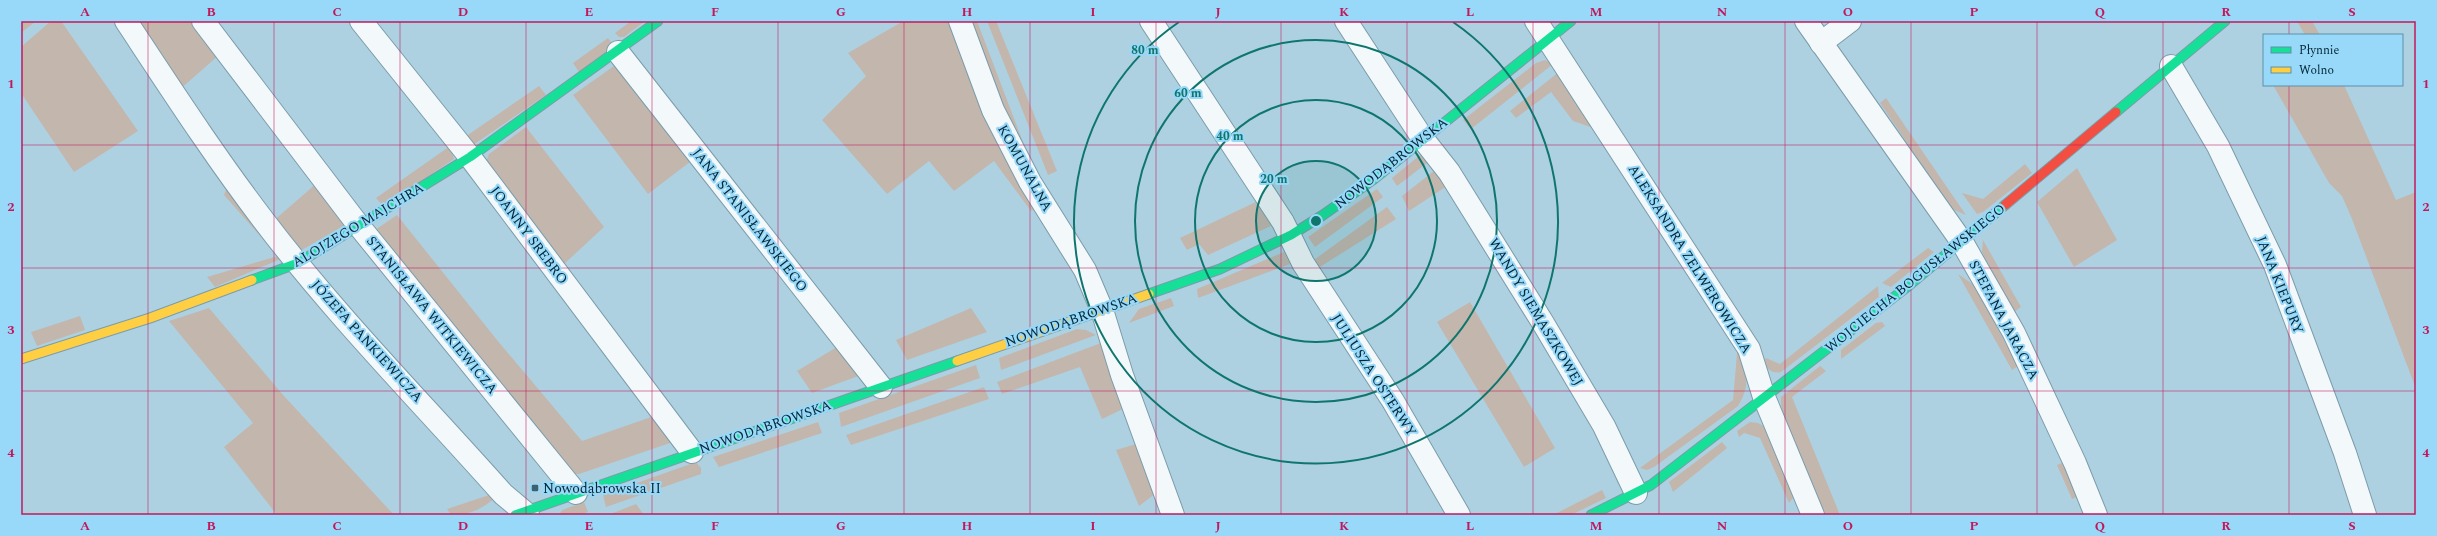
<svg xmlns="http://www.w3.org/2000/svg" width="2437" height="536" font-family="Spectral,serif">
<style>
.green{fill:#c3b6ad}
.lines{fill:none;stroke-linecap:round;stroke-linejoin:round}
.street-casing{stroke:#7b9caa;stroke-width:24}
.fast-casing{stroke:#7b9caa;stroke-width:11}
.slow-casing{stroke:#7b9caa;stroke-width:11}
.jam-casing{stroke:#7b9caa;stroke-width:11}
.street{stroke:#f3f8fb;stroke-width:22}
.fast{stroke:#16e098;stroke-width:9}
.slow{stroke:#ffcf43;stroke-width:9}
.jam{stroke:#f24e42;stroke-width:9}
.grid{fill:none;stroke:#c2185b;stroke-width:1;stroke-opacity:0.55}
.ring{fill:none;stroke:#0f766e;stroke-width:2}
.poi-dot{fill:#3e6272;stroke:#98d8f8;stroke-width:1.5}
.labels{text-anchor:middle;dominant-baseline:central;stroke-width:4;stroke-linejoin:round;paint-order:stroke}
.street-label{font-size:14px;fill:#012635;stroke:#98d8f8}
.poi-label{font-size:14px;fill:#012635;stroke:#98d8f8;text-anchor:start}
.centre{fill:#0f766e;stroke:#98d8f8;stroke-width:2}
.ring-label{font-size:12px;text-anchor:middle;font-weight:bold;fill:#0f766e;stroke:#98d8f8;stroke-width:4;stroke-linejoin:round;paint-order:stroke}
.neatline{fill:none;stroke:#c2185b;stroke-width:1.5}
.grid-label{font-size:13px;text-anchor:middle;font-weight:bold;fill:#c2185b}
</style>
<rect width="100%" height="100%" fill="#aed1e2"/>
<g class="green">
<polygon points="21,21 36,21 21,33"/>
<polygon points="51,21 61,21 138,131 74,172 21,93 21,47"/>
<polygon points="115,21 121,21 283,258 215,287 207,277 278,256 224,195 229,182"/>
<polygon points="132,21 194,21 218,56 179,90"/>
<polygon points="631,21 645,21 624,37 619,37 615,33"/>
<polygon points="899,21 951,21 1035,209 1031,211 994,161 954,191 929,161 887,194 822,120 866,76 848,53 900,23"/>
<polygon points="971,21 977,21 1029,158 1003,104"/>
<polygon points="987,21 996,21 1057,171 1048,175"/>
<polygon points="2297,21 2312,21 2320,35 2305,35"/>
<polygon points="608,38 614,46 579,72 573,63"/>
<polygon points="1545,60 1553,64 1471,129 1463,120 1536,63"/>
<polygon points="614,66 623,66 695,158 648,194 573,95"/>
<polygon points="1560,71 1602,131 1573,121 1551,92 1516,118 1510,111"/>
<polygon points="2273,85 2344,85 2396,200 2416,192 2416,389 2352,219 2342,196 2329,183"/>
<polygon points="539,86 546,95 473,145 462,139"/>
<polygon points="1886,98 1966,215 1952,209 1880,103"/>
<polygon points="526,127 604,227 563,265 486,162 489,154"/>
<polygon points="450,146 454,159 383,206 376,198"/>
<polygon points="1424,152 1431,160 1397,186 1392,178"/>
<polygon points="2025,164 2032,173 1983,212 1977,214 1962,193 1983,199"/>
<polygon points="1439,167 1450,184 1409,211 1402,196"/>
<polygon points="2077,168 2117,240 2074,267 2037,202"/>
<polygon points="317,183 345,225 302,250 293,246 272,222"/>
<polygon points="1377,189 1383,197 1315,247 1308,237"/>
<polygon points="1260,200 1275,224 1208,255 1199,244 1187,250 1180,238"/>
<polygon points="1387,207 1396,219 1312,272 1311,262"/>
<polygon points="397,215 497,340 582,441 657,415 673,442 579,474 572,474 375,230"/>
<polygon points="1983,240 2021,307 2014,312 1982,252"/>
<polygon points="1928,248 1934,252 1891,287 1882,283"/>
<polygon points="1284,252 1290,264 1198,298 1197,289"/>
<polygon points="1958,274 1974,285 2018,366 2012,370"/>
<path d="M1878 286 1879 297 1781 372C1772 374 1767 370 1764 361L1766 358 1780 364Z"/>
<polygon points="1171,298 1174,306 1129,323 1139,309"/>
<polygon points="1470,302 1555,448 1524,467 1437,322"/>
<polygon points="209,308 284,396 394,515 277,515 224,447 253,423 169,321"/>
<polygon points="971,308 987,332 907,360 896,340"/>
<polygon points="80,316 85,330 37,346 31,332"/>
<polygon points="1882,322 1885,326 1841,359 1841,350 1876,323"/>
<polygon points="1077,329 1086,330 1096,335 1001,370 999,358"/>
<path d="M1738 342C1745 367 1753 382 1738 406L1654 467 1647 470 1640 468 1733 400Z"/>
<polygon points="1101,343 1123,409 1102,419 1080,367 1002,394 997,382"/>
<polygon points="842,344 861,375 812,393 797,371"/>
<polygon points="976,365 980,378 841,427 839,413"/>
<path d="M1820 366 1826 371 1792 397 1840 515H1826C1813 487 1778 425 1781 397Z"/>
<polygon points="984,387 989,399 851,445 846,435"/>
<polygon points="818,422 822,433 719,467 713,457"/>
<polygon points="1750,422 1758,423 1767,428 1797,493 1789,503 1760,438 1744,433 1739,437 1737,431"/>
<polygon points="1722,442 1727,448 1673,492 1669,482"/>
<polygon points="1136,444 1155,494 1139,506 1116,450"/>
<polygon points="696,462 701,468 701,474 606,507 603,495"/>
<polygon points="2062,463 2065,464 2079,496 2072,499 2057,465"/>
<polygon points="1602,490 1606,498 1571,515 1553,515"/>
<path d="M492 494 494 499C480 510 469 515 451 515L447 509Z"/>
<polygon points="584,502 588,512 578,515 559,515 562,510"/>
<polygon points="636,504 644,515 608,515"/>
</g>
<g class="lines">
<g class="street-casing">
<g id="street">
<path d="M126 21C171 89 215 157 264 221 337 317 423 404 503 494L528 515"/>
<polyline points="203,21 359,226 576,493"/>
<polyline points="361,21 470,157 692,452"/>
<polyline points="960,21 993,110 1030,182 1085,270 1102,310 1122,375 1173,515"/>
<polyline points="1151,21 1283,222 1303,263 1393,401 1459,515"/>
<polyline points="1346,21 1423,139 1449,172 1543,323 1604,426 1636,493"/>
<polyline points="1536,21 1749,349 1764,397 1813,515"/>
<polyline points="1806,21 1962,242 2014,333 2075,463 2096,515"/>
<polyline points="1821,43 1850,21"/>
<polyline points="618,52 881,387"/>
<polyline points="2171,66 2218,146 2275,265 2345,453 2365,515"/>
</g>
</g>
<g class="fast-casing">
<g id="fast">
<polyline points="2116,112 2225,21"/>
<polyline points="252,280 298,263 470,157 658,21"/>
<polyline points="1149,294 1220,269 1291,235 1323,215 1374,179 1571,21"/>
<polyline points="515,515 957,361"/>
<polyline points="1591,515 1651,485 1907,287 2005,205"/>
</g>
</g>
<g class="slow-casing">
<g id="slow">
<polyline points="21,359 150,318 252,280"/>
<polyline points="957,361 1149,294"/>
</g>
</g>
<g class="jam-casing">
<polyline id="jam" points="2005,205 2116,112"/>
</g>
<use href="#street" class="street"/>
<use href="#fast" class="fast"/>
<use href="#slow" class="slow"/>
<use href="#jam" class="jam"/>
</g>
<path class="grid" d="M148 21V515M274 21V515M400 21V515M526 21V515M652 21V515M778 21V515M904 21V515M1030 21V515M1156 21V515M1281 21V515M1407 21V515M1533 21V515M1659 21V515M1785 21V515M1911 21V515M2037 21V515M2163 21V515M2289 21V35M2289 85V515M21 145H2416M21 268H2416M21 391H2416"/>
<circle cx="1316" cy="221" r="60" fill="#0f766e" fill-opacity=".12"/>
<g class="ring">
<circle cx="1316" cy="221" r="60"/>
<circle cx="1316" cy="221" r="121"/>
<circle cx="1316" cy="221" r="181"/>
<path d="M1453 22A242 242 0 1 1 1179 22"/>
</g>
<rect class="poi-dot" x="531" y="484" width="8" height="8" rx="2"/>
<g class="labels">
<g class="street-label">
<text transform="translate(1391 163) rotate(-38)">NOWODĄBROWSKA</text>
<text transform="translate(1025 168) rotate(61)">KOMUNALNA</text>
<text transform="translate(750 220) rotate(52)">JANA STANISŁAWSKIEGO</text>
<text transform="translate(358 225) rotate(-31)">ALOJZEGO MAJCHRA</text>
<text transform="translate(529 235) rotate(53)">JOANNY SREBRO</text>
<text transform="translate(1690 259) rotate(58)">ALEKSANDRA ZELWEROWICZA</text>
<text transform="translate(1915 278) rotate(-39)">WOJCIECHA BOGUSŁAWSKIEGO</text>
<text transform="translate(2280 285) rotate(68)">JANA KIEPURY</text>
<text transform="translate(1536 312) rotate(59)">WANDY SIEMASZKOWEJ</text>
<text transform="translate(432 315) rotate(51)">STANISŁAWA WITKIEWICZA</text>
<text transform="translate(1071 320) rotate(-19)">NOWODĄBROWSKA</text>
<text transform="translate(2004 320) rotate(62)">STEFANA JARACZA</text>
<text transform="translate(367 341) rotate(48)">JÓZEFA PANKIEWICZA</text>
<text transform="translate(1374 375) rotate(57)">JULIUSZA OSTERWY</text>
<text transform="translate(765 427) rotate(-19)">NOWODĄBROWSKA</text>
</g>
<g class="poi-label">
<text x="543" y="488">Nowodąbrowska II</text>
</g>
</g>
<circle cx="1316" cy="221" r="6" class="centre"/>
<g class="ring-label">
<text x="1145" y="54">80 m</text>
<text x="1188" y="97">60 m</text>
<text x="1230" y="140">40 m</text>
<text x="1274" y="183">20 m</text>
</g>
<rect width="2437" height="536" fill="none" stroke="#98d8f8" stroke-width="44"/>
<rect x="2263" y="34" width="140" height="52" fill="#98d8f8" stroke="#5c91aa"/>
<rect x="2271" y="47" width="20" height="6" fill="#16e098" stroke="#5c91aa"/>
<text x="2299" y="54" font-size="12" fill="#012635">Płynnie</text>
<rect x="2271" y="67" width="20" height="6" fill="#ffcf43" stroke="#5c91aa"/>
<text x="2299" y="74" font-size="12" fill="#012635">Wolno</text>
<rect x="22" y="22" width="2393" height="492" class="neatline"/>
<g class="grid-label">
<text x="85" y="16">A</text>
<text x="211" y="16">B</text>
<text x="337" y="16">C</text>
<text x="463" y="16">D</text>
<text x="589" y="16">E</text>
<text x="715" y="16">F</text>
<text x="841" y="16">G</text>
<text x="967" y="16">H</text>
<text x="1093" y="16">I</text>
<text x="1218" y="16">J</text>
<text x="1344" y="16">K</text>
<text x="1470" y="16">L</text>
<text x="1596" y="16">M</text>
<text x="1722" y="16">N</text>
<text x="1848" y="16">O</text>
<text x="1974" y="16">P</text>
<text x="2100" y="16">Q</text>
<text x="2226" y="16">R</text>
<text x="2352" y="16">S</text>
<text x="11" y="88">1</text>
<text x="2426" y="88">1</text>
<text x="11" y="211">2</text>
<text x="2426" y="211">2</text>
<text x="11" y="334">3</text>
<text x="2426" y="334">3</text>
<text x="11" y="457">4</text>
<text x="2426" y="457">4</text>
<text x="85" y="530">A</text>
<text x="211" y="530">B</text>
<text x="337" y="530">C</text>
<text x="463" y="530">D</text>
<text x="589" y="530">E</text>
<text x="715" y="530">F</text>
<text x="841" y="530">G</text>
<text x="967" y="530">H</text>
<text x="1093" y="530">I</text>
<text x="1218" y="530">J</text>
<text x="1344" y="530">K</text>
<text x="1470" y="530">L</text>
<text x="1596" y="530">M</text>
<text x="1722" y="530">N</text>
<text x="1848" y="530">O</text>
<text x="1974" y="530">P</text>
<text x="2100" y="530">Q</text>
<text x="2226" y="530">R</text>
<text x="2352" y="530">S</text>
</g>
</svg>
